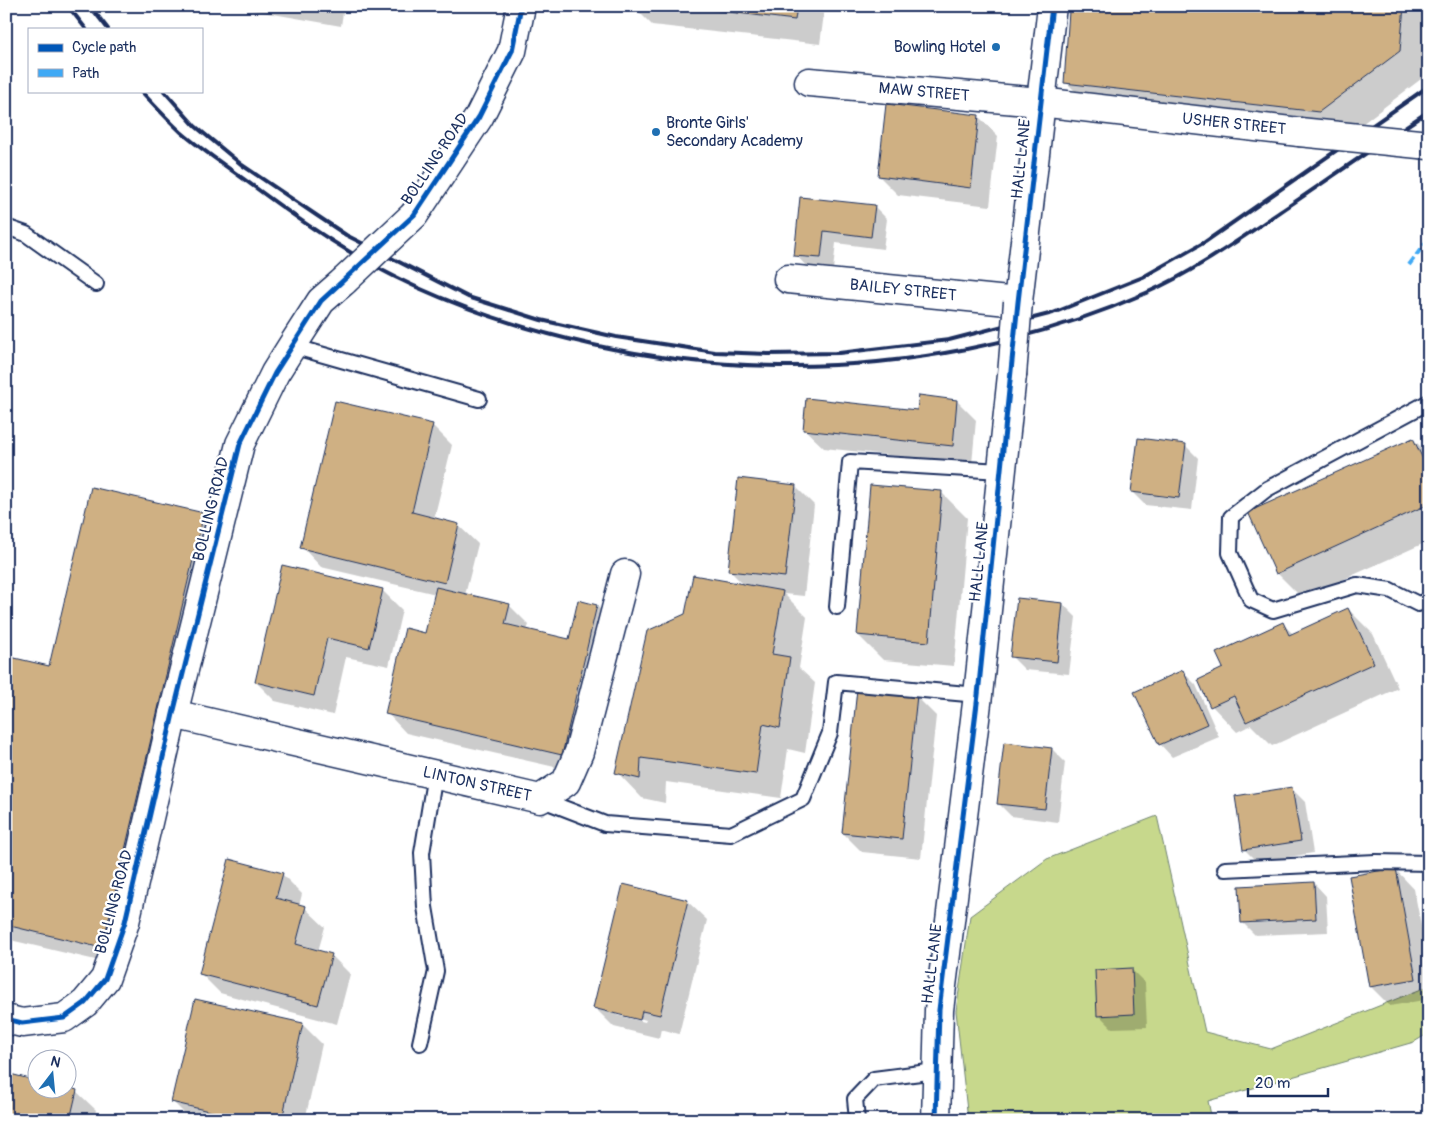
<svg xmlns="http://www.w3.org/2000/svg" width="1435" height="1126" font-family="Pangolin,sans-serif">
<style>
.green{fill:#c7d88c;stroke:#718475}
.shadow{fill:#0003;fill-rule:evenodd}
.building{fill:#cfb083;stroke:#1b2f5e}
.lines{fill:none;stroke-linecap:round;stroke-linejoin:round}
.lane-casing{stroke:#1b2f5e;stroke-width:18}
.street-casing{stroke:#1b2f5e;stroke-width:31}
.secondary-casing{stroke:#1b2f5e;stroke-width:31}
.lane{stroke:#fff;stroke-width:14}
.street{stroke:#fff;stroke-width:28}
.secondary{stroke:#fff;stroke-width:28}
.rail{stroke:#1b2f5e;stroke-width:4}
.street-bridge-casing{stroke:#1b2f5e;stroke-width:31;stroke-linecap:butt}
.secondary-bridge-casing{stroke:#1b2f5e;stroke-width:31;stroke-linecap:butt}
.street-bridge{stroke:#fff;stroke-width:28}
.secondary-bridge{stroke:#fff;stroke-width:28}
.quiet{stroke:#3fa9f5;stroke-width:4;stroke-dasharray:8 4;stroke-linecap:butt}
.cycleway-casing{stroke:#fff;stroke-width:8}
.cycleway{stroke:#0057b8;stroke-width:5}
.poi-dot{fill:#1f6fb2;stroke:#fff;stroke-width:2}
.labels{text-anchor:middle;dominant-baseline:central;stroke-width:4.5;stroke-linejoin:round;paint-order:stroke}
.poi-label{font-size:16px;fill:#1b2f5e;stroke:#fff;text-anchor:end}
.street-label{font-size:16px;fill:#1b2f5e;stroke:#fff}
</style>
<rect width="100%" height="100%" fill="#fff"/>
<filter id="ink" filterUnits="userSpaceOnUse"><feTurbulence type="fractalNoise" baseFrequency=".02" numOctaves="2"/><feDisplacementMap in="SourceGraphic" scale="10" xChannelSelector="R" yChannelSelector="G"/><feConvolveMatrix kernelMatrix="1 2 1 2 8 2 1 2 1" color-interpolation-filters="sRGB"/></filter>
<g filter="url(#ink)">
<polygon class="green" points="1157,816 1205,1032 1271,1049 1429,986 1429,1033 1414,1042 1208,1101 1212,1120 968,1120 956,1011 970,916 1047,859"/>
<g class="shadow">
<polygon points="229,6 344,6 341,26"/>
<polygon points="633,6 825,6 820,44 652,25"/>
<polygon points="1091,6 1429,6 1425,76 1345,137 1091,107 1066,82"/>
<polygon points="979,117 998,136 990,206 898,195 879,176"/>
<polygon points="801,199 874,206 887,219 883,249 836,243 833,270 808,268 796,255"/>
<polygon points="957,401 976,420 972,464 824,448 804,429 918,411"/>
<polygon points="432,425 452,445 434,519 458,525 478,544 465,595 509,605 529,625 527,630 570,640 597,606 616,625 581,773 406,733 387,713 426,635 436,594 321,567 302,547"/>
<polygon points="1413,439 1429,455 1429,541 1302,598 1277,573"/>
<polygon points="1185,445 1198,458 1192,510 1145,505 1132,492"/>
<polygon points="795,486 814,505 804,596 784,594 807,617 799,668 815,683 805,753 788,749 781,798 666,782 665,803 642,798 617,772 686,615 744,585 729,570"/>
<polygon points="941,492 967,518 954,666 883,660 858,635"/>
<polygon points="203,514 222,533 121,966 6,939 6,657 50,667"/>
<polygon points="283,567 383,591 402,610 389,666 346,657 333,715 275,701 256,682"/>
<polygon points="1063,604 1076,617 1069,674 1025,670 1012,657"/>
<polygon points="1348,609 1373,634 1398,688 1272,746 1251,725 1237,732 1212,706 1225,669 1283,624 1293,634"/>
<polygon points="1183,672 1196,685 1219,737 1172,757 1160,744"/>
<polygon points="917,697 936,716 921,858 862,852 843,833"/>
<polygon points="1052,749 1065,762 1058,822 1011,816 998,803"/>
<polygon points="1292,789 1305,802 1313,853 1257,862 1244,849"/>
<polygon points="1395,869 1414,889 1429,967 1429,999 1390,1006 1370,986"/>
<polygon points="282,874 302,894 299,906 305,908 325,927 318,951 331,955 350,974 337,1024 220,993 200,973"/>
<polygon points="1314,883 1326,896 1328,932 1255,935 1242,922"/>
<path d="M687 901 707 920 679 1034 661 1029 659 1038 614 1027 595 1008ZM616 1012 646 1020 645 1022 616 1015Z"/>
<polygon points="1132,970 1145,983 1147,1027 1112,1028 1099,1015"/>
<polygon points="195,1001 303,1025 322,1044 305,1120 191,1120 173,1102"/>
<polygon points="38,1088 76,1091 96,1110 93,1120 6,1120"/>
</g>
<g class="building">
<polygon points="679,6 797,6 795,20"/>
<polygon points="1090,6 1404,6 1400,51 1319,112 1064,83 1069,11 1089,13"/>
<polygon points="886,104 979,115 971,188 878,176"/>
<polygon points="800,197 875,205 871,237 824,231 821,258 794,256"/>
<polygon points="919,395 957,400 953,446 803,430 806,398 917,410"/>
<polygon points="335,401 433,424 412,512 459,524 445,583 300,548"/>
<polygon points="1429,437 1429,453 1423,440"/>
<polygon points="1138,438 1186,444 1179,498 1131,492"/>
<polygon points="1413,438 1429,472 1429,504 1276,574 1248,512"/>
<polygon points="738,478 796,485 785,577 728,571"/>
<polygon points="870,485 942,491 929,642 857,635"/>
<polygon points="91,487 204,513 102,948 6,925 6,656 49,666"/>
<polygon points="282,565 383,589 369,648 327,638 314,696 255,682"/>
<polygon points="693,575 783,591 772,654 790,657 780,728 763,724 756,774 641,758 640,779 615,773 647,631 685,614"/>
<polygon points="436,587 510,604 505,624 569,639 578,600 597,605 562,755 385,714 405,628 425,633"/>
<polygon points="1017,598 1063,603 1057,662 1010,657"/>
<polygon points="1348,608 1374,663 1246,722 1234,696 1210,707 1198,680 1223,668 1216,653 1283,622 1289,635"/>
<polygon points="1183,670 1207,724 1159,745 1134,692"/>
<polygon points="857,689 917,695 902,839 842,833"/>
<polygon points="1004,742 1052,748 1045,809 997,804"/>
<polygon points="1292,787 1301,841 1243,850 1235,796"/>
<polygon points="229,859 283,873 276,898 306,906 296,944 332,954 318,1005 199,974"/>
<polygon points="1396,868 1416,979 1369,987 1349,876"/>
<polygon points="1314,882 1316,919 1241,923 1239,886"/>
<polygon points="623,884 688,900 660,1015 642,1011 640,1020 593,1008"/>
<polygon points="1132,968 1134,1014 1097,1016 1095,970"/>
<polygon points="195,999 303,1023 282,1120 229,1120 230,1116 171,1102"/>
<polygon points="6,1073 38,1081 38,1088 68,1087 77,1090 70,1120 6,1120"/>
</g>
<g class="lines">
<g class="lane-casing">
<g id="lane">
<polyline points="6,227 26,234 96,284"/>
<polyline points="292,346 479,399"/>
<polyline points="1429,402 1267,489 1231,517 1230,553 1251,600 1273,610 1357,585 1390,590 1418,604 1429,600"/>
<polyline points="837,607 850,462 1001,471"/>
<polyline points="540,799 605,824 731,834 803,799 830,733 836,682 978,695"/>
<polyline points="1225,869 1376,862 1429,863"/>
<polyline points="420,1043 436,971 425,907 422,853 435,774"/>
<polyline points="857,1120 855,1099 874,1079 936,1071"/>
</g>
</g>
<g class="street-casing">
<g id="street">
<polyline points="809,82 1040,102 1299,132"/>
<polyline points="414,215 479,117 512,51 521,6"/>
<polyline points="788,279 1018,302"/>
<polyline points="173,714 540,799 566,782 579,752 625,574"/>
<polyline points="6,1019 22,1023 64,1018 85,1003 105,979 125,922 173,714 240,444 275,373 292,346 321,301 344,281"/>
</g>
</g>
<g class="secondary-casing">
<g id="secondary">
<polyline points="1018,302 1052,6"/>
<polyline points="936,1120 939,1010 978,695 1012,375"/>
</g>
</g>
<use href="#lane" class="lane"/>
<use href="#street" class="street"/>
<use href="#secondary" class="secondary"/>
<g class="rail">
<polyline points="68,6 86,29"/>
<polyline points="90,6 108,29"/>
<path d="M141 91C154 105 167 119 181 132 204 152 231 169 256 188 306 225 357 260 414 286 642 389 916 394 1146 293 1194 272 1237 241 1280 212 1330 178 1379 144 1429 111"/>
<polyline points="164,91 195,126 242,165 316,215 346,235 468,297 541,320 616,337 715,352 768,354 839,353 949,340 1053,313 1143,277 1205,242 1429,86"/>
</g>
<g class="street-bridge-casing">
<g id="street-bridge">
<polyline points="1299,132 1429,145"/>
<polyline points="344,281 414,215"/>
</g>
</g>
<g class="secondary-bridge-casing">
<polyline id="secondary-bridge" points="1012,375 1018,302"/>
</g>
<use href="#street-bridge" class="street-bridge"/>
<use href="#secondary-bridge" class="secondary-bridge"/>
<polyline class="quiet" points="1409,265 1429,238"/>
<g class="cycleway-casing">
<g id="cycleway">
<polyline points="6,1019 22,1023 64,1018 85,1003 105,979 125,922 173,714 240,444 275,373 321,301 414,215 479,117 512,51 521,6"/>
<polyline points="936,1120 939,1010 978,695 1018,302 1052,6"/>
</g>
</g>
<use href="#cycleway" class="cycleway"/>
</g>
</g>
<g class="poi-dot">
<circle cx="996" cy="47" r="5"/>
<circle cx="656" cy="132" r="5"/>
</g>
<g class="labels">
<g class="poi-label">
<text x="986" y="47">Bowling Hotel</text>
<text x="666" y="123" text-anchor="start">Bronte Girls'<tspan x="666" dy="18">Secondary Academy</tspan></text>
</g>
<g class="street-label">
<text transform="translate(924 92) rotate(5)">MAW STREET</text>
<text transform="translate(1234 124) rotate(6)">USHER STREET</text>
<text transform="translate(435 159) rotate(-56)">BOLLING ROAD</text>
<text transform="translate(1021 159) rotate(-84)">HALL LANE</text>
<text transform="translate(903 290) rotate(6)">BAILEY STREET</text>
<text transform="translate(211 509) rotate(-76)">BOLLING ROAD</text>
<text transform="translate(979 562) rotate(-84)">HALL LANE</text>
<text transform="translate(477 784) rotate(13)">LINTON STREET</text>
<text transform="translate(114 902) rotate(-75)">BOLLING ROAD</text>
<text transform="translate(932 964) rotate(-83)">HALL LANE</text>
</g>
</g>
<rect width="1435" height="1126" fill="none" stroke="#fff" stroke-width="25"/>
<rect x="12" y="12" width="1410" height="1101" fill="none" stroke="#1b2f5e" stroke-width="2" filter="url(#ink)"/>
<rect x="28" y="28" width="175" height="65" fill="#ffffff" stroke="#a4acbf"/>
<rect x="38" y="44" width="25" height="8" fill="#0057b8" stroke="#a4acbf"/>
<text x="72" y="52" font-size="15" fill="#1b2f5e">Cycle path</text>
<rect x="38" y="69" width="25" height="8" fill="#3fa9f5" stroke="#a4acbf"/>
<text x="72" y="78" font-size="15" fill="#1b2f5e">Path</text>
<g transform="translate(52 1074) rotate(16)"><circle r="24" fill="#ffffff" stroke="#a4acbf"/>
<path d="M0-4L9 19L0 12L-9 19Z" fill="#1f6fb2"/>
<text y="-8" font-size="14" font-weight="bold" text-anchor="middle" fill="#1b2f5e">N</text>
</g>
<path d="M1248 1088v8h80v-8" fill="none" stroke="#1b2f5e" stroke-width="2.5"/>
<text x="1255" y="1088" font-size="15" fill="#1b2f5e" stroke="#ffffff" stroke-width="4" paint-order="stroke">20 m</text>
</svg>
